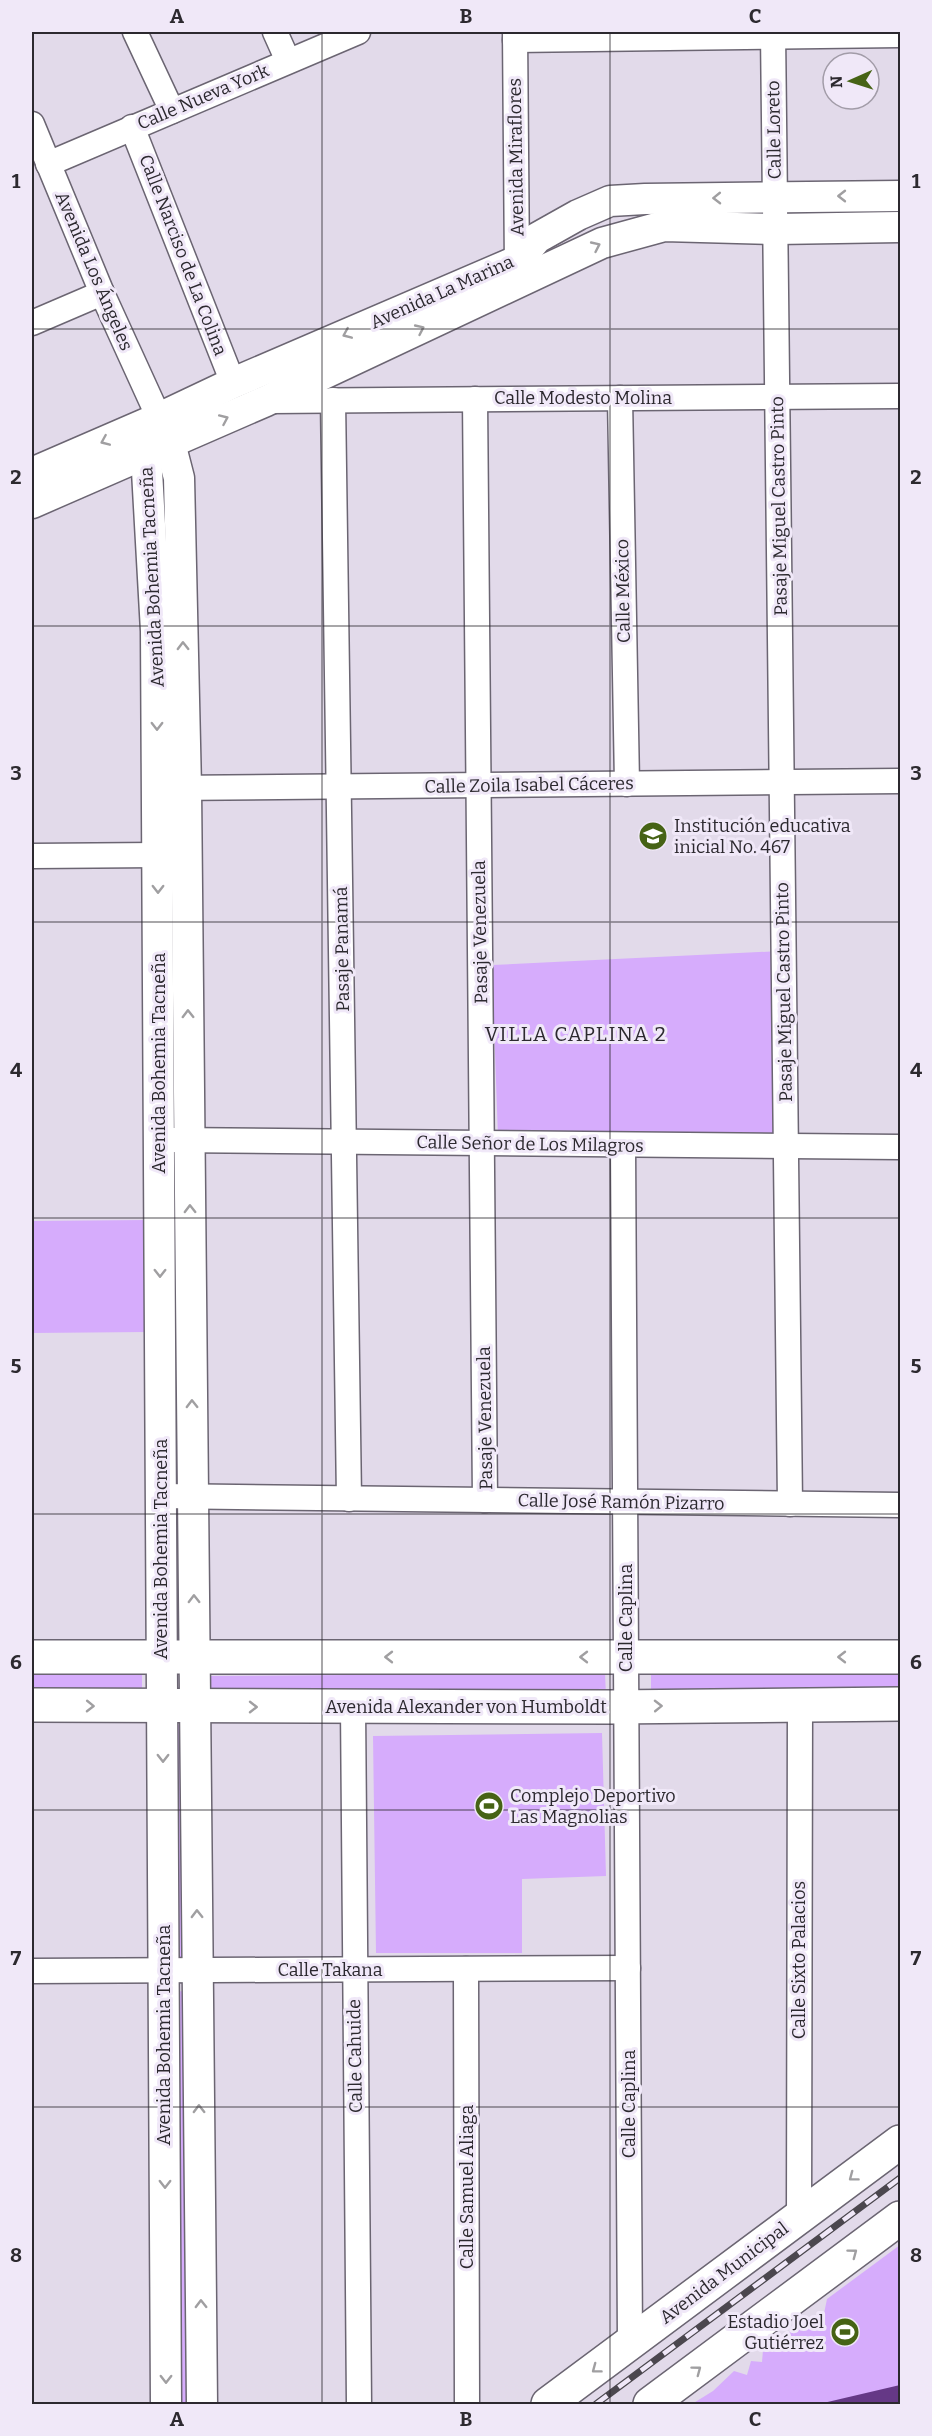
<svg xmlns="http://www.w3.org/2000/svg" width="932" height="2436" font-family="Bitter,serif">
<style>
.green{fill:#d6acfc}
.building{fill:#653886}
.lines{fill:none;stroke-linecap:round;stroke-linejoin:round}
.minor-casing{stroke:#6b6572;stroke-width:27}
.tertiary-casing{stroke:#6b6572;stroke-width:33}
.secondary-casing{stroke:#6b6572;stroke-width:36}
.minor{stroke:#fff;stroke-width:24}
.tertiary{stroke:#fff;stroke-width:30}
.secondary{stroke:#fff;stroke-width:33}
.rail-casing{stroke:#4b474e;stroke-width:7}
.rail{stroke:#f0e8f8;stroke-width:4.5;stroke-dasharray:14;stroke-linecap:butt}
.oneway{stroke:#a09fa1}
.grid{fill:none;stroke:#2c292f;stroke-width:1.5;stroke-opacity:0.55}
.labels{text-anchor:middle;dominant-baseline:central;stroke-width:6;stroke-linejoin:round;paint-order:stroke}
.street-label{font-size:18px;fill:#2c292f;stroke:#f0e8f8}
.poi-label{font-size:18px;fill:#2c292f;stroke:#f0e8f8;text-anchor:start}
.neighbourhood-label{font-size:20px;letter-spacing:1.5px;fill:#2c292f;stroke:#f0e8f8}
.neatline{fill:none;stroke:#2c292f;stroke-width:2}
.grid-label{font-size:20px;text-anchor:middle;font-weight:bold;fill:#2c292f}
</style>
<rect width="100%" height="100%" fill="#e2daea"/>
<g class="green">
<polygon points="780,951 781,1135 498,1138 492,965"/>
<polygon points="146,1220 147,1332 32,1333 32,1221"/>
<polygon points="900,1672 900,1695 651,1697 651,1673"/>
<polygon points="32,1673 142,1673 142,1695 32,1694"/>
<polygon points="605,1673 606,1696 209,1694 210,1676"/>
<polygon points="171,1725 185,1725 183,1960 170,1960"/>
<polygon points="602,1733 606,1876 522,1879 522,1953 376,1953 373,1736"/>
<polygon points="185,1991 194,2404 179,2404 170,1992"/>
<polygon points="900,2245 900,2404 692,2404 713,2391 734,2371 747,2375 751,2361 762,2362 763,2350 809,2319 822,2323 827,2299"/>
</g>
<polygon class="building" points="900,2385 900,2404 819,2404"/>
<g class="lines">
<g class="minor-casing">
<g id="minor">
<polyline points="135,32 172,111"/>
<polyline points="275,32 288,61"/>
<polyline points="515,32 517,269"/>
<polyline points="773,32 790,1504"/>
<polyline points="515,40 900,35"/>
<polyline points="32,124 102,293 159,418"/>
<polyline points="132,127 233,383"/>
<polyline points="48,164 358,32"/>
<polyline points="32,323 102,293"/>
<polyline points="620,398 627,784"/>
<polyline points="475,399 485,1500"/>
<path d="M333 400C337 766 346 1132 349 1499"/>
<polyline points="271,401 900,396"/>
<polyline points="169,788 900,781"/>
<polyline points="32,856 158,855"/>
<polyline points="171,1140 900,1147"/>
<polyline points="623,1145 630,2343"/>
<polyline points="161,1496 900,1505"/>
<polyline points="353,1707 359,2404"/>
<polyline points="466,1969 467,2404"/>
<polyline points="32,1971 628,1968"/>
<polyline points="799,2217 800,1703"/>
</g>
</g>
<g class="tertiary-casing">
<g id="tertiary">
<polyline points="159,418 170,443 179,478 186,788 202,2404"/>
<polyline points="159,418 146,453 156,631 166,2404"/>
<polyline points="32,473 159,418 233,383 517,261 537,238 578,215 610,201 645,199 900,196"/>
<polyline points="32,503 266,401 602,243 664,226 776,229 900,227"/>
</g>
</g>
<g class="secondary-casing">
<g id="secondary">
<polyline points="32,1657 900,1657"/>
<polyline points="32,1705 610,1707 900,1704"/>
<polyline points="548,2404 900,2142"/>
<polyline points="650,2404 900,2218"/>
</g>
</g>
<use href="#minor" class="minor"/>
<use href="#tertiary" class="tertiary"/>
<use href="#secondary" class="secondary"/>
<g class="rail-casing">
<polyline id="rail" points="596,2404 900,2178"/>
</g>
<use href="#rail" class="rail"/>
</g>
<defs><path id="oneway-chevron" d="M-2-3.5L2.5 0L-2 3.5" fill="none" stroke-width="1.6" stroke-linecap="round" stroke-linejoin="round" transform="scale(1.5)"/></defs>
<g class="oneway">
<use href="#oneway-chevron" transform="translate(842 196) rotate(180)"/>
<use href="#oneway-chevron" transform="translate(717 198) rotate(179)"/>
<use href="#oneway-chevron" transform="translate(596 246) rotate(-25)"/>
<use href="#oneway-chevron" transform="translate(420 329) rotate(-25)"/>
<use href="#oneway-chevron" transform="translate(347 334) rotate(157)"/>
<use href="#oneway-chevron" transform="translate(224 419) rotate(-24)"/>
<use href="#oneway-chevron" transform="translate(105 441) rotate(157)"/>
<use href="#oneway-chevron" transform="translate(183 646) rotate(-91)"/>
<use href="#oneway-chevron" transform="translate(157 726) rotate(90)"/>
<use href="#oneway-chevron" transform="translate(158 889) rotate(90)"/>
<use href="#oneway-chevron" transform="translate(188 1014) rotate(-91)"/>
<use href="#oneway-chevron" transform="translate(190 1209) rotate(-91)"/>
<use href="#oneway-chevron" transform="translate(160 1273) rotate(90)"/>
<use href="#oneway-chevron" transform="translate(192 1404) rotate(-91)"/>
<use href="#oneway-chevron" transform="translate(194 1599) rotate(-91)"/>
<use href="#oneway-chevron" transform="translate(389 1657) rotate(180)"/>
<use href="#oneway-chevron" transform="translate(584 1657) rotate(180)"/>
<use href="#oneway-chevron" transform="translate(842 1657) rotate(-180)"/>
<use href="#oneway-chevron" transform="translate(90 1706) rotate(1)"/>
<use href="#oneway-chevron" transform="translate(658 1706) rotate(-1)"/>
<use href="#oneway-chevron" transform="translate(253 1707)"/>
<use href="#oneway-chevron" transform="translate(163 1758) rotate(90)"/>
<use href="#oneway-chevron" transform="translate(197 1914) rotate(-91)"/>
<use href="#oneway-chevron" transform="translate(199 2109) rotate(-91)"/>
<use href="#oneway-chevron" transform="translate(853 2177) rotate(143)"/>
<use href="#oneway-chevron" transform="translate(165 2184) rotate(90)"/>
<use href="#oneway-chevron" transform="translate(853 2253) rotate(-37)"/>
<use href="#oneway-chevron" transform="translate(201 2304) rotate(-91)"/>
<use href="#oneway-chevron" transform="translate(596 2369) rotate(143)"/>
<use href="#oneway-chevron" transform="translate(697 2370) rotate(-37)"/>
<use href="#oneway-chevron" transform="translate(166 2379) rotate(90)"/>
</g>
<path class="grid" d="M322 32V2404M610 32V2404M32 329H900M32 626H900M32 922H900M32 1218H900M32 1514H900M32 1810H900M32 2107H900"/>
<defs>
<g id="school-disc" transform="scale(1.5)"><circle r="9.5" fill="#466315" stroke="#f0e8f8"/><path d="M0-5L7-2L0 1L-7-2ZM-4 1L0 2.5L4 1V4Q0 6-4 4Z" fill="#fff"/></g>
<g id="stadium-disc" transform="scale(1.5)"><circle r="9.5" fill="#466315" stroke="#f0e8f8"/><path d="M0-5a6.5 5 0 1 0 0 10a6.5 5 0 1 0 0-10ZM-3.5-1.8h7v3.6h-7Z" fill="#fff"/></g>
</defs>
<g fill-rule="evenodd">
<use href="#school-disc" x="653" y="836"/>
<use href="#stadium-disc" x="489" y="1806"/>
<use href="#stadium-disc" x="845" y="2332"/>
</g>
<g class="labels">
<g class="street-label">
<text transform="translate(203 97) rotate(-23)">Calle Nueva York</text>
<text transform="translate(774 130) rotate(-91)">Calle Loreto</text>
<text transform="translate(516 157) rotate(-91)">Avenida Miraflores</text>
<text transform="translate(183 255) rotate(69)">Calle Narciso de La Colina</text>
<text transform="translate(94 271) rotate(67)">Avenida Los Ángeles</text>
<text transform="translate(442 292) rotate(-24)">Avenida La Marina</text>
<text x="583" y="398">Calle Modesto Molina</text>
<text transform="translate(779 506) rotate(-91)">Pasaje Miguel Castro Pinto</text>
<text transform="translate(152 577) rotate(-93)">Avenida Bohemia Tacneña</text>
<text transform="translate(623 591) rotate(-91)">Calle México</text>
<text transform="translate(529 785) rotate(-1)">Calle Zoila Isabel Cáceres</text>
<text transform="translate(480 932) rotate(-91)">Pasaje Venezuela</text>
<text transform="translate(342 949) rotate(-91)">Pasaje Panamá</text>
<text transform="translate(784 992) rotate(-91)">Pasaje Miguel Castro Pinto</text>
<text transform="translate(159 1063) rotate(-90)">Avenida Bohemia Tacneña</text>
<text transform="translate(530 1144) rotate(1)">Calle Señor de Los Milagros</text>
<text transform="translate(485 1418) rotate(-91)">Pasaje Venezuela</text>
<text transform="translate(621 1502) rotate(1)">Calle José Ramón Pizarro</text>
<text transform="translate(161 1549) rotate(-90)">Avenida Bohemia Tacneña</text>
<text transform="translate(626 1618) rotate(-90)">Calle Caplina</text>
<text x="466" y="1707">Avenida Alexander von Humboldt</text>
<text transform="translate(799 1960) rotate(-90)">Calle Sixto Palacios</text>
<text x="330" y="1970">Calle Takana</text>
<text transform="translate(164 2035) rotate(-90)">Avenida Bohemia Tacneña</text>
<text transform="translate(355 2056) rotate(-91)">Calle Cahuide</text>
<text transform="translate(629 2104) rotate(-90)">Calle Caplina</text>
<text transform="translate(467 2187) rotate(-90)">Calle Samuel Aliaga</text>
<text transform="translate(724 2273) rotate(-37)">Avenida Municipal</text>
</g>
<g class="poi-label">
<text x="674" y="826">Institución educativa<tspan x="674" dy="21">inicial No. 467</tspan></text>
<text x="510" y="1796">Complejo Deportivo<tspan x="510" dy="21">Las Magnolias</tspan></text>
<text x="824" y="2322" text-anchor="end">Estadio Joel<tspan x="824" dy="21">Gutiérrez</tspan></text>
</g>
<g class="neighbourhood-label">
<text x="576" y="1034">VILLA CAPLINA 2</text>
</g>
</g>
<rect width="932" height="2436" fill="none" stroke="#f0e8f8" stroke-width="66"/>
<g transform="translate(851 81) rotate(267)"><circle r="28" fill="#f0e8f8" stroke="#a29ca8" stroke-width="1.5"/>
<path d="M0-4.5L10 22L0 15L-10 22Z" fill="#466315"/>
<text y="-9" font-size="16" font-weight="bold" text-anchor="middle" fill="#2c292f">N</text>
</g>
<rect x="33" y="33" width="866" height="2370" class="neatline"/>
<g class="grid-label">
<text x="177" y="23">A</text>
<text x="466" y="23">B</text>
<text x="755" y="23">C</text>
<text x="16" y="188">1</text>
<text x="916" y="188">1</text>
<text x="16" y="484">2</text>
<text x="916" y="484">2</text>
<text x="16" y="780">3</text>
<text x="916" y="780">3</text>
<text x="16" y="1077">4</text>
<text x="916" y="1077">4</text>
<text x="16" y="1373">5</text>
<text x="916" y="1373">5</text>
<text x="16" y="1669">6</text>
<text x="916" y="1669">6</text>
<text x="16" y="1965">7</text>
<text x="916" y="1965">7</text>
<text x="16" y="2262">8</text>
<text x="916" y="2262">8</text>
<text x="177" y="2426">A</text>
<text x="466" y="2426">B</text>
<text x="755" y="2426">C</text>
</g>
</svg>
